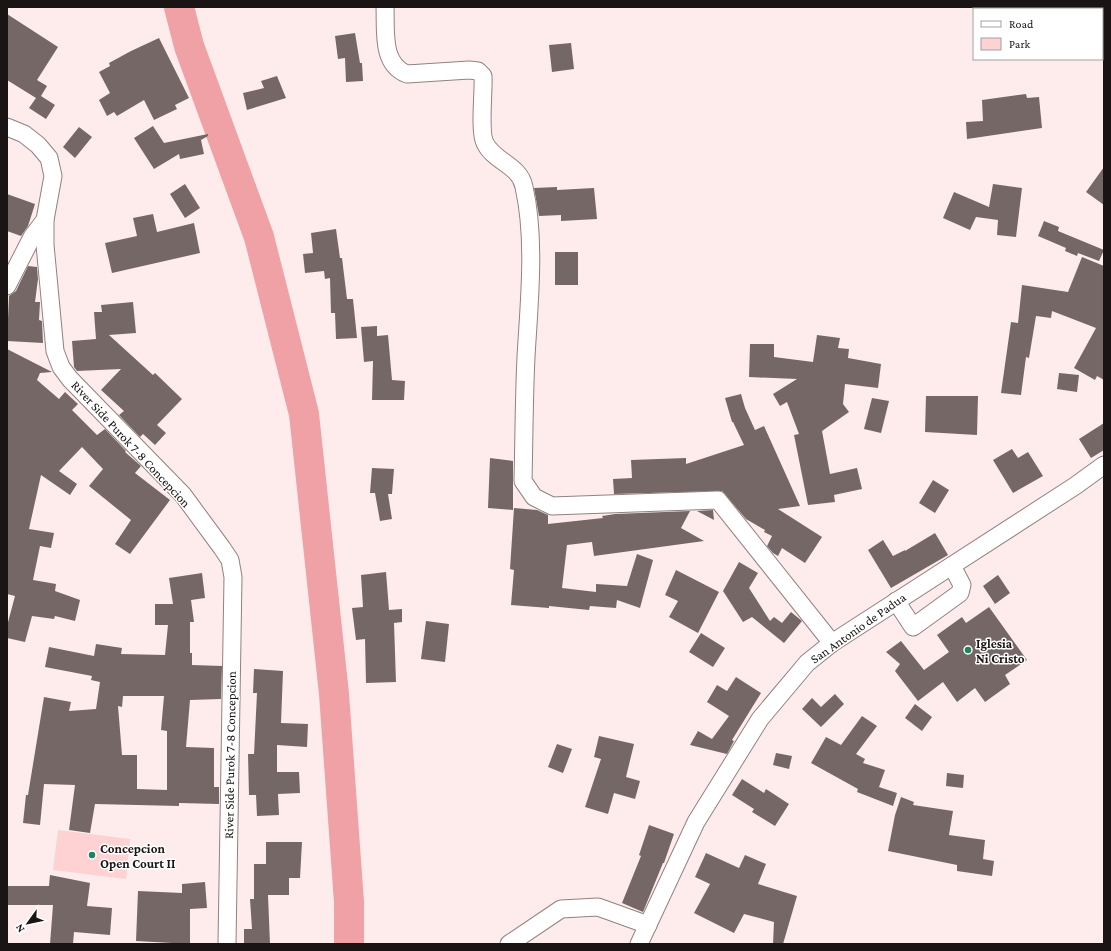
<svg xmlns="http://www.w3.org/2000/svg" width="1111" height="951" font-family="'Crimson Pro',serif">
<style>
.green{fill:#fed1d2}
.lines{fill:none;stroke-linecap:round;stroke-linejoin:round}
.river{stroke:#efa1a5;stroke-width:30}
.building{fill:#766767;fill-rule:evenodd}
.minor-casing{stroke:#918181;stroke-width:19}
.minor{stroke:#fff;stroke-width:17}
.poi-dot{fill:#1b8460;stroke:#fff;stroke-width:1.5}
.labels{text-anchor:middle;dominant-baseline:central;stroke-width:3;stroke-linejoin:round;paint-order:stroke}
.street-label{font-size:13px;fill:#1a1414;stroke:#fff}
.poi-label{font-size:13px;font-weight:bold;fill:#1a1414;stroke:#fff;text-anchor:start}
</style>
<rect width="100%" height="100%" fill="#feecec"/>
<polygon class="green" points="58,830 130,839 126,879 53,870"/>
<g class="lines">
<polyline class="river" points="179,7 189,46 259,237 304,414 334,694 349,902 349,944"/>
</g>
<g class="building">
<polygon points="7,14 58,47 37,80 47,86 41,96 55,105 46,119 29,108 36,98 7,80"/>
<polygon points="355,33 360,63 362,63 363,81 346,82 345,58 338,59 335,36"/>
<polygon points="159,38 189,98 175,105 177,109 154,120 144,100 117,116 114,112 107,116 99,100 110,93 99,72 110,66 109,63 131,51"/>
<polygon points="571,43 574,69 552,72 549,45"/>
<polygon points="277,76 286,98 247,110 243,93 264,88 261,81"/>
<polygon points="1026,94 1027,98 1039,97 1042,128 967,139 966,122 983,121 982,100"/>
<polygon points="153,126 164,143 208,134 208,136 201,140 204,154 180,159 179,154 154,169 134,138"/>
<polygon points="79,127 92,137 75,158 63,147"/>
<polygon points="1104,167 1104,205 1086,192"/>
<polygon points="185,184 200,208 185,218 170,194"/>
<polygon points="993,184 1022,188 1016,237 997,235 998,220 976,217 970,230 943,218 954,192 989,207"/>
<polygon points="557,187 557,190 594,188 597,219 561,221 561,215 539,216 534,188"/>
<polygon points="7,194 35,204 28,226 21,236 7,231"/>
<polygon points="153,214 157,232 194,223 200,253 112,273 105,243 137,236 133,218"/>
<polygon points="1044,221 1059,227 1058,231 1104,250 1099,261 1078,253 1077,256 1065,251 1066,248 1038,236"/>
<polygon points="336,229 340,258 342,258 347,299 353,299 357,338 336,339 335,313 331,313 330,278 325,279 324,271 305,273 303,254 313,253 311,233"/>
<rect x="555" y="252" width="23" height="33"/>
<polygon points="1082,257 1104,266 1104,380 1097,376 1095,380 1074,368 1096,328 1052,311 1051,318 1036,316 1029,358 1026,357 1021,395 1001,393 1011,322 1018,323 1022,285 1068,292"/>
<polygon points="28,266 37,267 38,279 35,302 40,302 39,320 42,321 43,343 7,341 9,296 16,291"/>
<polygon points="133,302 136,333 109,335 153,375 155,373 182,399 157,425 166,433 155,445 143,434 140,437 119,415 124,411 101,390 121,369 77,371 74,367 72,341 96,339 94,312 102,312 101,305"/>
<polygon points="377,326 377,336 388,335 392,380 405,381 404,400 372,400 373,361 364,362 361,327"/>
<polygon points="817,335 840,338 838,348 849,349 848,358 881,364 878,388 845,384 843,404 849,412 822,431 830,474 857,468 862,489 834,495 835,502 808,505 794,435 799,434 787,402 780,406 773,394 797,379 749,377 750,344 774,344 774,357 813,362"/>
<polygon points="7,349 52,372 40,373 37,380 59,399 65,392 78,404 72,410 97,435 105,429 126,451 125,452 141,466 135,473 170,500 130,554 115,544 131,520 89,486 103,469 82,447 59,471 77,484 70,495 41,475 29,529 54,533 51,548 40,546 33,580 56,584 55,591 80,600 75,621 55,616 54,619 32,616 25,642 7,638 7,626 15,596 7,594"/>
<polygon points="1059,373 1079,375 1077,392 1057,389"/>
<polygon points="741,394 745,408 755,430 764,426 800,506 778,509 822,537 805,563 782,548 778,556 773,553 767,546 772,536 764,532 765,530 746,519 722,491 614,494 613,479 632,478 631,460 686,458 686,464 744,445 733,422 732,422 725,398"/>
<polygon points="926,396 978,396 977,435 925,432"/>
<polygon points="872,398 889,401 881,433 864,429"/>
<polygon points="1104,423 1104,450 1091,458 1079,439"/>
<polygon points="1012,449 1018,458 1028,452 1043,476 1013,493 993,460"/>
<polygon points="490,458 513,461 513,510 488,508"/>
<polygon points="372,468 394,469 392,494 388,494 392,519 380,521 375,493 370,493"/>
<polygon points="933,480 949,490 935,513 919,503"/>
<polygon points="514,508 537,510 548,515 548,524 603,518 602,516 615,514 690,511 681,528 704,541 594,556 592,542 567,545 562,588 596,592 596,584 627,586 637,554 653,560 640,608 617,600 616,608 590,606 589,610 549,606 549,608 511,605 514,570 510,569"/>
<polygon points="713,510 714,520 697,511"/>
<polygon points="935,533 948,555 891,588 868,550 883,540 893,556 905,550 905,551"/>
<polygon points="739,562 758,573 749,588 770,621 774,617 782,623 791,612 802,621 784,643 752,617 743,622 723,591"/>
<polygon points="676,570 719,592 698,633 669,617 678,601 665,595"/>
<polygon points="386,572 389,610 402,609 402,622 394,623 396,682 366,683 365,639 356,640 352,608 363,607 361,575"/>
<path d="M202 573 205 598 191 600 194 622H190V653H192V665L222 666 221 699 190 700 186 747 214 748V787H219V804L179 803V806L95 804 90 833 69 830 75 785 44 784 40 825 23 823 26 795H28L44 697 71 702 69 711 96 709 100 682 91 680 92 676 45 667 49 647 94 656 96 644 122 648 121 654 165 655 168 625H155V604H173L169 578ZM123 696H164L161 730 167 731V790L137 789V755H122L118 706 122 707Z"/>
<polygon points="998,575 1010,593 995,604 983,586"/>
<polygon points="989,607 1027,660 1005,675 1010,684 985,702 975,688 957,702 943,682 918,701 895,671 900,664 886,652 901,641 924,670 949,652 937,635 962,617 966,623"/>
<polygon points="426,621 449,624 445,662 421,659"/>
<polygon points="701,633 725,648 713,667 689,652"/>
<polygon points="254,669 283,671 281,723 308,724 307,747 277,745 277,772 299,772 300,793 278,794 279,815 257,816 256,795 249,795 248,754 254,754 257,693 253,693"/>
<polygon points="736,677 761,693 732,740 734,741 727,754 690,745 698,731 712,739 729,716 707,702 717,685 727,691"/>
<polygon points="835,694 844,704 821,727 802,709 812,698 821,707"/>
<polygon points="915,704 932,717 922,731 905,718"/>
<polygon points="862,716 877,726 856,754 865,759 863,763 885,770 879,787 897,793 893,806 857,792 858,789 811,763 826,737 841,745"/>
<polygon points="599,736 634,744 626,777 640,781 635,799 614,793 608,814 585,807 601,759 594,757"/>
<polygon points="557,744 572,749 563,773 548,767"/>
<polygon points="776,753 792,756 789,769 773,765"/>
<polygon points="947,773 964,775 963,788 946,786"/>
<polygon points="742,779 764,793 766,789 789,804 775,826 752,812 754,809 732,795"/>
<polygon points="901,797 914,802 913,805 953,811 949,835 985,840 983,859 994,861 992,876 957,871 957,865 888,851 895,815"/>
<polygon points="649,825 674,834 664,863 663,863 643,912 622,903 641,856 639,855"/>
<polygon points="266,842 302,842 300,878 289,878 289,895 268,895 270,944 244,944 244,929 252,929 250,899 254,899 254,864 266,864"/>
<polygon points="706,853 739,868 745,855 766,864 758,884 797,896 783,944 773,944 774,922 744,914 734,933 694,913 710,884 695,877"/>
<polygon points="50,875 90,883 87,906 112,908 110,935 74,932 73,944 50,944 53,905 7,905 7,886 49,886"/>
<polygon points="205,882 207,908 190,909 190,944 136,941 138,891 182,893 182,884"/>
</g>
<g class="lines">
<g class="minor-casing">
<g id="minor">
<path d="M385 7C386 31 381 64 407 74L469 70 478 71 483 76C484 91 479 132 485 143 494 162 520 165 524 187 536 240 529 303 526 357 524 398 524 440 523 481L534 497 552 506 718 500 832 643"/>
<polyline points="7,127 24,134 38,145 49,158 53,176 45,220 45,245 55,351 61,367 70,379 183,495 222,548 230,560 233,577 227,944"/>
<polyline points="7,286 32,237 45,220"/>
<polyline points="896,601 913,627 960,593 962,585 952,566"/>
<polyline points="509,944 561,909 598,907 648,925"/>
<polyline points="639,944 696,822 760,719 807,663 832,643 1075,486 1104,465"/>
</g>
</g>
<use href="#minor" class="minor"/>
</g>
<g class="poi-dot">
<circle cx="968" cy="650" r="4"/>
<circle cx="92" cy="855" r="4"/>
</g>
<g class="labels">
<g class="street-label">
<text transform="translate(131 444) rotate(47)">River Side Purok 7-8 Concepcion</text>
<text transform="translate(858 628) rotate(-35)">San Antonio de Padua</text>
<text transform="translate(230 755) rotate(-89)">River Side Purok 7-8 Concepcion</text>
</g>
<g class="poi-label">
<text x="976" y="643">Iglesia<tspan x="976" dy="15">Ni Cristo</tspan></text>
<text x="100" y="848">Concepcion<tspan x="100" dy="15">Open Court II</tspan></text>
</g>
</g>
<rect width="1111" height="951" fill="none" stroke="#1a1414" stroke-width="16"/>
<rect x="973" y="8" width="130" height="52" fill="#ffffff" stroke="#a3a1a1"/>
<rect x="981" y="21" width="20" height="6" fill="#ffffff" stroke="#a3a1a1"/>
<text x="1009" y="28" font-size="12" fill="#1a1414">Road</text>
<rect x="981" y="38" width="20" height="12" fill="#fed1d2" stroke="#a3a1a1"/>
<text x="1009" y="48" font-size="12" fill="#1a1414">Park</text>
<g transform="translate(28 923) rotate(237)" stroke="#ffffff" stroke-width="3" paint-order="stroke">
<path d="M0-3L7 15L0 10L-7 15Z" fill="#1a1414"/>
<text y="-6" font-size="11" font-weight="bold" text-anchor="middle" fill="#1a1414">N</text>
</g>
</svg>
